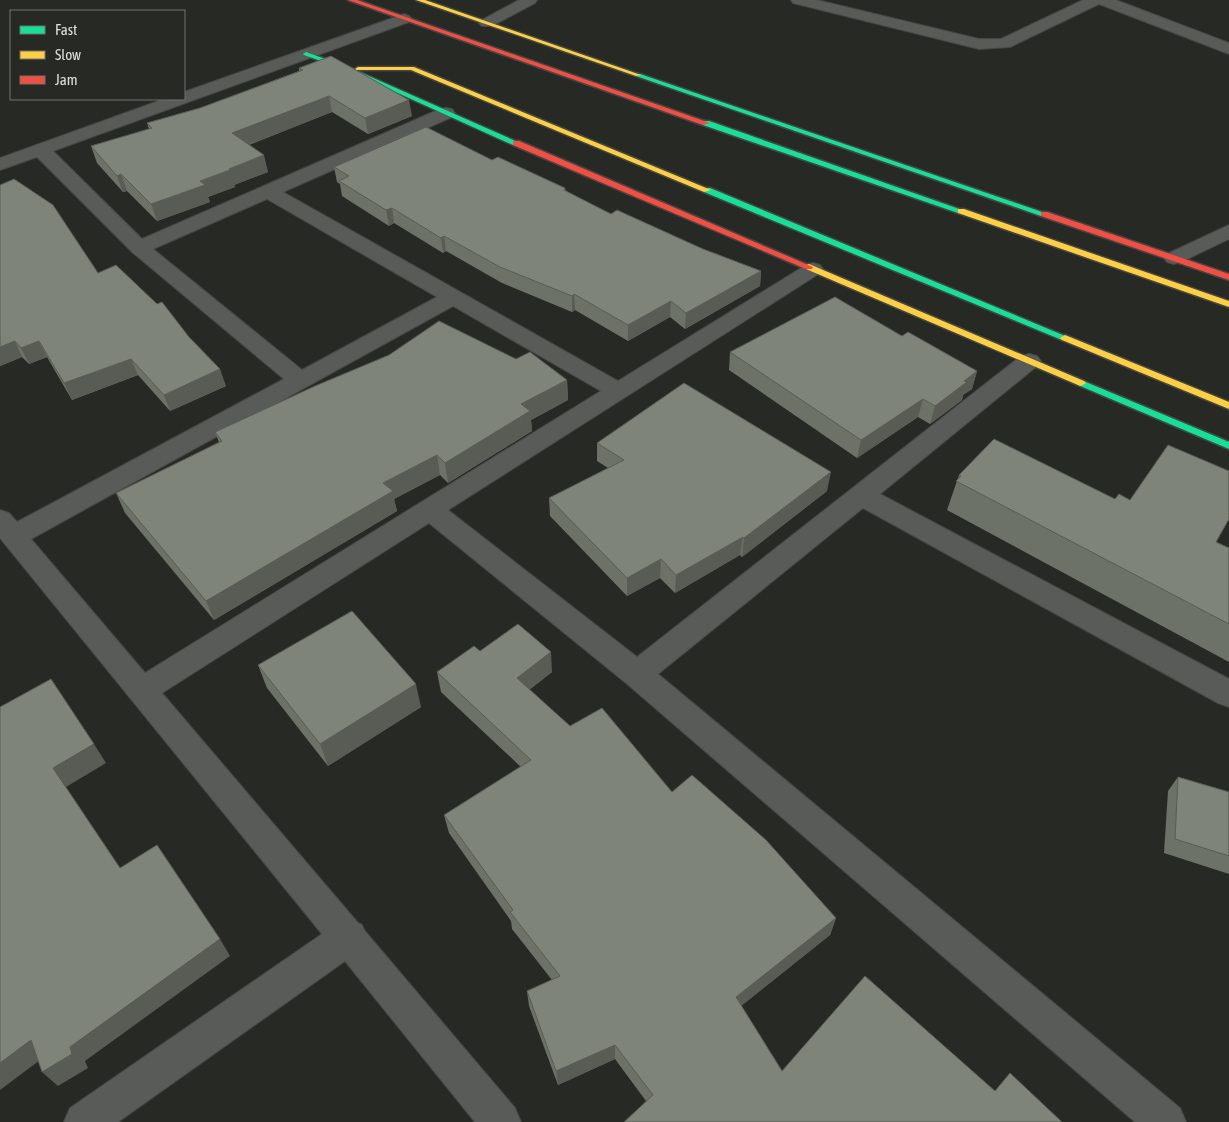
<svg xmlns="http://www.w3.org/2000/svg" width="1229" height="1122" font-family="'Asap Condensed',sans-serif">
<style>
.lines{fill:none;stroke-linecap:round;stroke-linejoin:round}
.street-casing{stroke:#454744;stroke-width:2}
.fast-casing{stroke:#454744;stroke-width:3}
.slow-casing{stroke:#454744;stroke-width:3}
.jam-casing{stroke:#454744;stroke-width:3}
.street{fill:#595b58;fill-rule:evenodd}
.fast{fill:#16e098;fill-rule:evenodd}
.slow{fill:#ffcf43;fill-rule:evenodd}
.jam{fill:#f24e42;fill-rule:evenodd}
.wall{fill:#6c7268}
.shaded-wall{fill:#585c55}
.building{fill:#7e8479;stroke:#585c55}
</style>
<rect width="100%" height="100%" fill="#272925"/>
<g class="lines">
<g class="street-casing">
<g id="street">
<polygon points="519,0 537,0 535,3 492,26 482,26 479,23 482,20"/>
<polygon points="791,0 817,0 979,39 1001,39 1083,0 1116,0 1229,43 1229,54 1099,4 1010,47 979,49 793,3"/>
<path d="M404 14 409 16 412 19 409 22 53 151 142 239 440 109 446 108 452 109 455 113 452 117 283 192 618 381 806 265 813 263 820 265 823 269 820 273 448 510 637 657 1021 356 1029 354 1037 356 1041 361 1037 366 880 494 1229 679V707L1218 703 863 508 658 674 1180 1108 1186 1122H1135L626 683 429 523 162 693 358 923 362 925 364 930 515 1108 521 1122H475L345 961 118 1122H64L70 1108 322 934 0 538V510L9 513 17 522 284 379 132 252 37 157 0 170V158L164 99H184V92ZM267 199 437 297 302 370 153 249ZM453 306 601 391 145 673 31 539Z"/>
<polygon points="1229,225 1229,239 1181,262 1174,264 1167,262 1164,258 1167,254"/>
</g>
</g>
<g class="fast-casing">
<g id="fast">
<polygon points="306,52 353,69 520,143 513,145 349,71 304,55 303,54"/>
<polygon points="636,74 640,74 1048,214 1041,216 636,76"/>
<polygon points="703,121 709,121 965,211 958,213 703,125"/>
<polygon points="704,188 710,188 1070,338 1068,340 1062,340 704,192"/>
<polygon points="1081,380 1229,442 1229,449 1078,385 1076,383"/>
</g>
</g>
<g class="slow-casing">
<g id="slow">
<polygon points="416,0 425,0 641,75 636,76"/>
<polygon points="358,67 414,67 711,190 704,192 411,70 356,70 355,69"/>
<polygon points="958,209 964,209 1229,301 1229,307 958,213"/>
<polygon points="809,264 1084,381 1086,383 1081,386 1078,385 806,269 806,265"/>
<polygon points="1065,335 1229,402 1229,409 1062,340 1060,338"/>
</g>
</g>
<g class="jam-casing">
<g id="jam">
<polygon points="348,0 357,0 710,123 703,125"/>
<polygon points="513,141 519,141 813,267 812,269 806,269 513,145"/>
<polygon points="1041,212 1047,212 1229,274 1229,280 1041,216"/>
</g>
</g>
<use href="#street" class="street"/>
<use href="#fast" class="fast"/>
<use href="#slow" class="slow"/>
<use href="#jam" class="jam"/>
</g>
<g class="wall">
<polygon points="299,68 412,116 368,134 332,112 249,145 268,172 234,185 235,187 208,197 210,202 157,221 127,191 123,192 97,163 91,146 149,129 147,123 200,108 299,71"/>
<polygon points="492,160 565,188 566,191 611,214 761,271 760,286 685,329 670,317 628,341 575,310 572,312 502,283 446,251 443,253 394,223 389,226 342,196 340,184 337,182 334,167"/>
<polygon points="0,185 98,273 226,386 170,411 138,375 72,400 47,357 29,364 22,357 0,366"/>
<polygon points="902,336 977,371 972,389 963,395 962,400 930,424 918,417 857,458 729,370 730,352"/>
<polygon points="516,359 567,380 568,400 531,420 532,431 448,483 440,475 394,499 397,511 214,620 125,513 116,493 219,442 215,432"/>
<polygon points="597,443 827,491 742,557 740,555 675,593 660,578 627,596 550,516 549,498 608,468 597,461"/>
<polygon points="959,475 1115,499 1216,542 1229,548 1229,662 947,510"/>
<polygon points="480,651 552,672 529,690 570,726 672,792 836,918 830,935 741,1006 782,1071 995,1091 1062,1122 646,1101 615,1059 558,1085 529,1006 527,991 552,980 512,929 511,921 449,833 444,815 521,767 441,692 437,672"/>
<polygon points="258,665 421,707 328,766 267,688"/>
<polygon points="1178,777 1229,792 1229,874 1164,853 1168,791"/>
</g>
<g class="shaded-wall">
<polygon points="329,96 332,112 237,149 232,133"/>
<polygon points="409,100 412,116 368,134 365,118"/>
<polygon points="264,155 268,172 234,185 235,187 208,197 210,202 157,221 151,204 229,169"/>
<polygon points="121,174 127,191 123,192 117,176"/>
<polygon points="392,208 394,223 389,226 386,210"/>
<polygon points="444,236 446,251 443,253 441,238"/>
<polygon points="761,271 760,286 685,329 686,313"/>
<polygon points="574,294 575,310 572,312 572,296"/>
<polygon points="671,301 670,317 628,341 628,325"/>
<polygon points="15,341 22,357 0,366 0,347"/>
<polygon points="39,341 47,357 29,364 21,348"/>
<polygon points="131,359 138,375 72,400 64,383"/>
<polygon points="220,369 226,386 170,411 164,395"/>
<polygon points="977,371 972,389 963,395 962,400 930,424 935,406 964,381"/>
<polygon points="567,380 568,400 531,420 532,431 448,483 445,463 521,404"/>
<polygon points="923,399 918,417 857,458 861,440"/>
<polygon points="437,455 440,475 394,499 397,511 214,620 206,601 383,483"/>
<polygon points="831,472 827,491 742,557 744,538"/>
<polygon points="743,537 740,555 675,593 676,575"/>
<polygon points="661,559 660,578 627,596 627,578"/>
<polygon points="551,652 552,672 519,698 517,678"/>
<polygon points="416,684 421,707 328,766 320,744"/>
<polygon points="94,744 106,763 66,787 133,886 53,768"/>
<polygon points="836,918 830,935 732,1013 736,997"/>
<polygon points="220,939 230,956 85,1061 88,1068 58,1086 42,1072 70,1047"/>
<polygon points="31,1040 48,1054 0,1090 0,1063"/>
<polygon points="615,1045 615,1059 558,1085 556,1071"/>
</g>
<g class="building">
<polygon points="331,56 409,100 365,118 329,96 232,133 264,155 229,169 230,170 200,181 205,185 151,204 121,174 117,176 91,146 152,128 147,123 200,108 303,70 299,68"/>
<polygon points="426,127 492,160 498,157 565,188 564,190 611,214 617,210 703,249 761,271 686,313 671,301 628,325 574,294 572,296 500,267 444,236 441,238 392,208 386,210 339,181 349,176 334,167"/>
<polygon points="14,179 53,205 98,273 116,265 157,304 162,302 189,337 220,369 164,395 131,359 64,383 39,341 21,348 15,341 0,347 0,185"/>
<polygon points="835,297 902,336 908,332 977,371 964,381 967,382 935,406 923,399 861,440 730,352"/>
<polygon points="439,321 516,359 530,352 567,380 521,404 530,411 445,463 437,455 383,483 393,491 206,601 116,493 222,441 215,432 315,386 389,355"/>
<polygon points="684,383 831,472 744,538 743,537 676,575 661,559 627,578 549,498 624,460 597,443"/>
<polygon points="994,439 1115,499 1119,494 1130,500 1168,445 1229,471 1229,519 1216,542 1229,548 1229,624 956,481 961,476 959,475"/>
<polygon points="352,611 416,684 320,744 258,665"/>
<polygon points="518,624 551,652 517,678 570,726 602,708 672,792 692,775 766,840 836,918 736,997 782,1071 865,976 995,1091 1010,1073 1062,1122 624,1122 653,1095 615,1045 556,1071 527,991 560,976 510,912 513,910 444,815 531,760 437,672 474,646 480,651"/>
<polygon points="51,679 94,744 53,768 120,868 157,845 220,939 70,1047 72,1054 42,1072 31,1040 0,1063 0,707"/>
<polygon points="1178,777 1229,792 1229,856 1175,839"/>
</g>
<rect x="10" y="10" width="175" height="90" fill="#272a24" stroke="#70736e"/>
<rect x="20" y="26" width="25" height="8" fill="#16e098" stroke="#70736e"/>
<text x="55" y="35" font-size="15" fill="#dee0dc">Fast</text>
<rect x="20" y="51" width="25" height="8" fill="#ffcf43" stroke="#70736e"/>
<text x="55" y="60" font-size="15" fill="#dee0dc">Slow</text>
<rect x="20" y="76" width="25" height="8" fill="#f24e42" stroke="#70736e"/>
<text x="55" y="85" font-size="15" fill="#dee0dc">Jam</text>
</svg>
